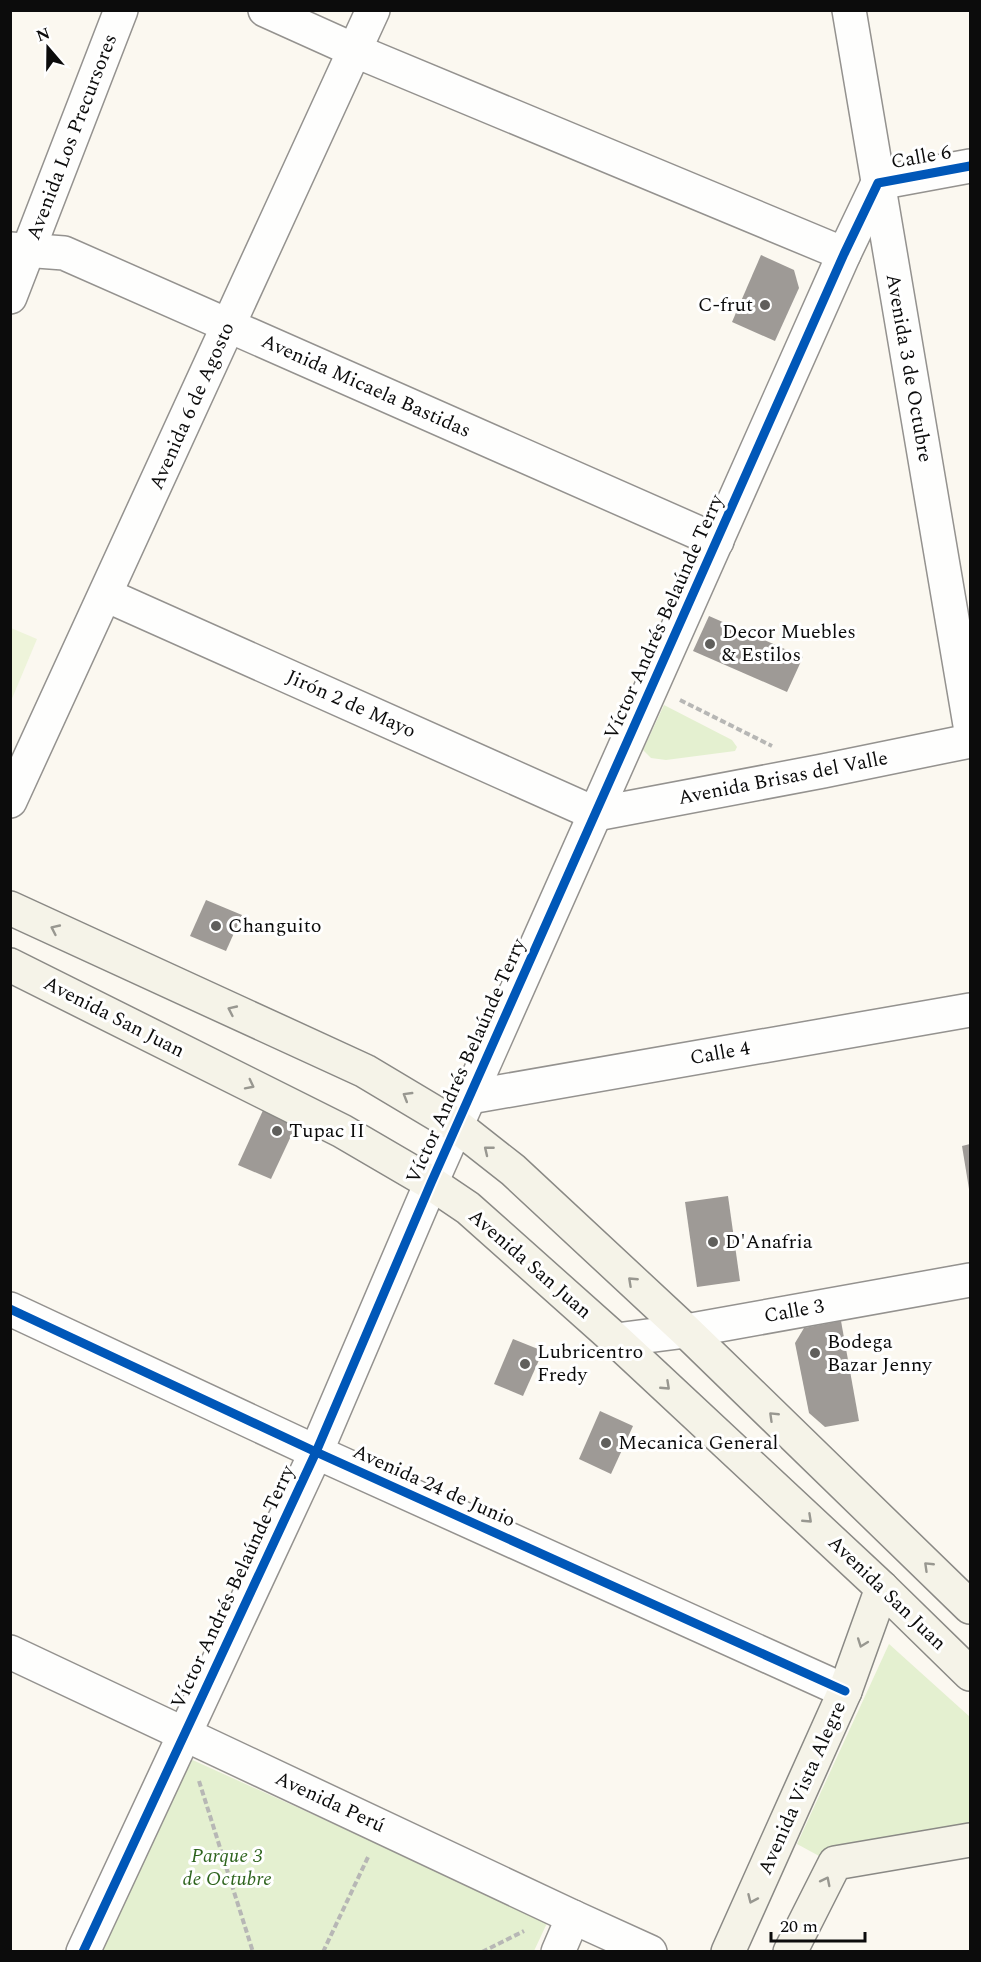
<svg xmlns="http://www.w3.org/2000/svg" width="981" height="1962" font-family="Spectral,serif">
<style>
.green{fill:#e4f0d0}
.pitch{fill:#eef4da}
.building{fill:#9e9a96}
.lines{fill:none;stroke-linecap:round;stroke-linejoin:round}
.street-casing{stroke:#94928f;stroke-width:36}
.secondary-casing{stroke:#8a8985;stroke-width:36}
.path{stroke:#b7b7b5;stroke-width:4;stroke-dasharray:6 3;stroke-linecap:butt}
.street{stroke:#fefefd;stroke-width:33}
.secondary{stroke:#f5f3e8;stroke-width:33}
.cycleway-casing{stroke:#fff;stroke-width:13}
.cycleway{stroke:#0057b8;stroke-width:9}
.oneway{stroke:#989790}
.poi-dot{fill:#605f5c;stroke:#fff;stroke-width:2}
.labels{text-anchor:middle;dominant-baseline:central;stroke-width:6;stroke-linejoin:round;paint-order:stroke}
.street-label{font-size:20px;fill:#0c0c0c;stroke:#fff}
.poi-label{font-size:20px;fill:#0c0c0c;stroke:#fff;text-anchor:start}
.park-label{font-size:20px;font-style:italic;fill:#2e641d;stroke:#fff}
</style>
<rect width="100%" height="100%" fill="#fbf8f0"/>
<g class="green">
<polygon points="664,705 732,740 737,747 735,751 666,760 651,758 643,750"/>
<polygon points="889,1644 970,1717 970,1830 821,1857 797,1844"/>
<polygon points="186,1757 548,1921 534,1951 95,1952"/>
</g>
<polygon class="pitch" points="11,628 37,639 11,701"/>
<g class="building">
<polygon points="761,255 794,270 799,288 775,341 732,322"/>
<polygon points="709,616 803,657 787,692 693,651"/>
<polygon points="206,900 242,915 226,951 190,936"/>
<polygon points="265,1106 298,1121 271,1179 238,1165"/>
<polygon points="970,1144 970,1189 969,1189 962,1146"/>
<polygon points="728,1196 740,1281 697,1287 685,1202"/>
<polygon points="841,1321 859,1421 825,1427 809,1413 795,1343 804,1328"/>
<polygon points="513,1339 543,1351 523,1396 494,1384"/>
<polygon points="600,1411 633,1426 611,1474 579,1459"/>
</g>
<g class="lines">
<g class="street-casing">
<g id="street">
<polyline points="265,10 356,51 844,254"/>
<polyline points="849,10 970,725"/>
<polyline points="10,249 64,253 717,541"/>
<polyline points="10,297 121,10"/>
<polyline points="106,595 596,814 823,771 970,741"/>
<polyline points="10,801 373,10"/>
<polyline points="470,1097 970,1010"/>
<polyline points="10,1309 316,1452 845,1691"/>
<polyline points="616,1340 686,1331 970,1280"/>
<polyline points="10,1652 573,1917 650,1952"/>
<polyline points="83,1952 316,1452 431,1183 844,254 878,183 970,166"/>
<polyline points="558,1952 573,1917"/>
</g>
</g>
<g class="secondary-casing">
<g id="secondary">
<polyline points="10,908 365,1071 457,1126 513,1170 686,1331 970,1607"/>
<polyline points="10,965 342,1131 431,1183 468,1208 616,1340 882,1588 970,1674"/>
<polyline points="728,1952 845,1691 882,1588"/>
<polyline points="790,1952 835,1863 970,1840"/>
</g>
</g>
<g class="path">
<polyline points="680,700 772,746"/>
<polyline points="199,1781 253,1952"/>
<polyline points="323,1952 369,1855"/>
<polyline points="482,1952 524,1931"/>
</g>
<use href="#street" class="street"/>
<use href="#secondary" class="secondary"/>
<g class="cycleway-casing">
<g id="cycleway">
<polyline points="10,1309 316,1452 845,1691"/>
<polyline points="83,1952 316,1452 431,1183 844,254 878,183 970,166"/>
</g>
</g>
<use href="#cycleway" class="cycleway"/>
</g>
<defs><path id="oneway-chevron" d="M-2-3.5L2.5 0L-2 3.5" fill="none" stroke-width="1.6" stroke-linecap="round" stroke-linejoin="round" transform="scale(1.5)"/></defs>
<g class="oneway">
<use href="#oneway-chevron" transform="translate(55 929) rotate(-155)"/>
<use href="#oneway-chevron" transform="translate(232 1010) rotate(-155)"/>
<use href="#oneway-chevron" transform="translate(250 1085) rotate(27)"/>
<use href="#oneway-chevron" transform="translate(407 1096) rotate(-149)"/>
<use href="#oneway-chevron" transform="translate(488 1150) rotate(-141)"/>
<use href="#oneway-chevron" transform="translate(632 1281) rotate(-137)"/>
<use href="#oneway-chevron" transform="translate(666 1386) rotate(43)"/>
<use href="#oneway-chevron" transform="translate(773 1416) rotate(-136)"/>
<use href="#oneway-chevron" transform="translate(808 1519) rotate(43)"/>
<use href="#oneway-chevron" transform="translate(928 1566) rotate(-136)"/>
<use href="#oneway-chevron" transform="translate(862 1643) rotate(110)"/>
<use href="#oneway-chevron" transform="translate(826 1881) rotate(-63)"/>
<use href="#oneway-chevron" transform="translate(752 1899) rotate(114)"/>
</g>
<g class="poi-dot">
<circle cx="765" cy="305" r="6"/>
<circle cx="710" cy="644" r="6"/>
<circle cx="216" cy="926" r="6"/>
<circle cx="277" cy="1131" r="6"/>
<circle cx="713" cy="1242" r="6"/>
<circle cx="815" cy="1353" r="6"/>
<circle cx="525" cy="1364" r="6"/>
<circle cx="606" cy="1443" r="6"/>
</g>
<g class="labels">
<g class="street-label">
<text transform="translate(72 137) rotate(-69)">Avenida Los Precursores</text>
<text transform="translate(921 157) rotate(-10)">Calle 6</text>
<text transform="translate(909 368) rotate(80)">Avenida 3 de Octubre</text>
<text transform="translate(366 386) rotate(24)">Avenida Micaela Bastidas</text>
<text transform="translate(192 406) rotate(-66)">Avenida 6 de Agosto</text>
<text transform="translate(664 617) rotate(-66)">Víctor Andrés Belaúnde Terry</text>
<text transform="translate(351 704) rotate(24)">Jirón 2 de Mayo</text>
<text transform="translate(783 778) rotate(-11)">Avenida Brisas del Valle</text>
<text transform="translate(114 1017) rotate(27)">Avenida San Juan</text>
<text transform="translate(720 1053) rotate(-10)">Calle 4</text>
<text transform="translate(466 1061) rotate(-66)">Víctor Andrés Belaúnde Terry</text>
<text transform="translate(530 1264) rotate(41)">Avenida San Juan</text>
<text transform="translate(794 1311) rotate(-10)">Calle 3</text>
<text transform="translate(434 1486) rotate(24)">Avenida 24 de Junio</text>
<text transform="translate(233 1587) rotate(-65)">Víctor Andrés Belaúnde Terry</text>
<text transform="translate(887 1593) rotate(44)">Avenida San Juan</text>
<text transform="translate(802 1788) rotate(-66)">Avenida Vista Alegre</text>
<text transform="translate(330 1802) rotate(25)">Avenida Perú</text>
</g>
<g class="poi-label">
<text x="753" y="305" text-anchor="end">C-frut</text>
<text x="722" y="632">Decor Muebles<tspan x="722" dy="23">&amp; Estilos</tspan></text>
<text x="228" y="926">Changuito</text>
<text x="289" y="1131">Tupac II</text>
<text x="725" y="1242">D'Anafria</text>
<text x="827" y="1342">Bodega<tspan x="827" dy="23">Bazar Jenny</tspan></text>
<text x="537" y="1352">Lubricentro<tspan x="537" dy="23">Fredy</tspan></text>
<text x="618" y="1443">Mecanica General</text>
</g>
<g class="park-label">
<text x="227" y="1856">Parque 3<tspan x="227" dy="23">de Octubre</tspan></text>
</g>
</g>
<rect width="981" height="1962" fill="none" stroke="#0c0c0c" stroke-width="24"/>
<g transform="translate(48 48) rotate(340)" stroke="#ffffff" stroke-width="4.5" paint-order="stroke">
<path d="M0-4.5L10 22L0 15L-10 22Z" fill="#0c0c0c"/>
<text y="-9" font-size="16" font-weight="bold" text-anchor="middle" fill="#0c0c0c">N</text>
</g>
<path d="M771 1932v9h94v-9" fill="none" stroke="#0c0c0c" stroke-width="3"/>
<text x="780" y="1932" font-size="18" fill="#0c0c0c" stroke="#ffffff" stroke-width="4.5" paint-order="stroke">20 m</text>
</svg>
